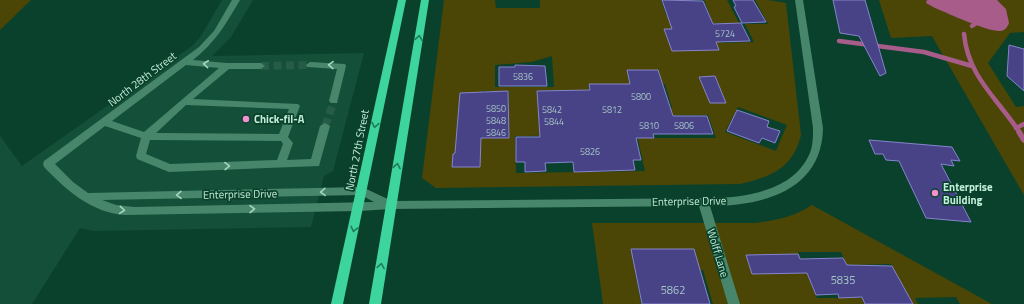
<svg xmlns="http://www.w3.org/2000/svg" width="1024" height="304" font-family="'Titillium Web',sans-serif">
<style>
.built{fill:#144f39}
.green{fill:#4b4606;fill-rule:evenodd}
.water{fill:#a75c8a}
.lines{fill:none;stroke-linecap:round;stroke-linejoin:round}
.stream-far1{stroke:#a75c8a;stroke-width:4.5}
.stream{stroke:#a75c8a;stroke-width:5.5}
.building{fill:#484386;stroke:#8684cd}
.minor-tunnel{stroke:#265b47;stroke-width:8;stroke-dasharray:8 4.5;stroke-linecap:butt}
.minor{fill:#47866b;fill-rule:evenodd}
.major{fill:#3ed49d;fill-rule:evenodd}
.oneway{stroke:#1f7c5a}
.oneway2{stroke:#a4d5be}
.poi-dot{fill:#f790ce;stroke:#0a412d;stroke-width:1.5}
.labels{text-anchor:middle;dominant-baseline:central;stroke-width:3.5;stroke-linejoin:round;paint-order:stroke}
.number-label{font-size:9px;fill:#a4c4c5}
.street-label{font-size:11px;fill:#c3efda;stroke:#0a412d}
.poi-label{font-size:11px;font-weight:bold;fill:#c3efda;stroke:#0a412d;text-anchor:start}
.near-number-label{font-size:11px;fill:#a4c4c5}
</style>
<rect width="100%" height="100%" fill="#0a412d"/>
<polygon class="built" points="222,0 253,0 231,37 212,56 364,53 333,171 324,176 311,227 94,231 80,228 32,304 0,304 0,136 22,166 192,46 201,36"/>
<g class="green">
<polygon points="0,0 31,0 0,30"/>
<path d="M444 0H495L496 8H540V0H661L666 15H680L681 18H711L704 0H727L739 23H713L721 43 754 42 745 24H768L755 0H768L786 3 801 135C793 168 771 177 740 184L436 188 422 178ZM552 56 554 87H495V65L532 62ZM588 84H620L628 119H595ZM629 84H665L672 108H634ZM571 90 540 126 537 91ZM482 91H509V138H481ZM738 107 787 125 776 151 725 132ZM708 115 716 138H643L637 116ZM637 135 645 171 516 173 515 136Z"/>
<polygon points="879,0 1024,0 1024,32 1010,33 988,63 1016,107 1024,106 1024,195 932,36 891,38"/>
<path d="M812 205 992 304H960L956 297 915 298 918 304H913L891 264 847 265 841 252H798L817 298H862L864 304H713L703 270 635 271 641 304H603L592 223H756C777 220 794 217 812 205Z"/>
</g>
<path class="water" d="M927 0H997L1006 9 1009 23C1008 26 1005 31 1000 31 985 31 950 14 935 8L926 3Z"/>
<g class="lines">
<g class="stream-far1">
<polyline points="972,26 975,24"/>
<path d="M964 34C968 77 998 99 1020 133"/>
<polyline points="839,41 924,52 972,66"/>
<polyline points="1016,128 1024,124"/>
</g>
<polyline class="stream" points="1019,132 1024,140"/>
</g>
<g class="building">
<polygon points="662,0 703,1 713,24 741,23 750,41 716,42 719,50 672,51 664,29 672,29"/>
<polygon points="733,0 753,0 766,22 742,23 734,7 736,6"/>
<polygon points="833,0 865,0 886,73 880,76 859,36 840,33"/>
<polygon points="1009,45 1024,49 1024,91 1007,76"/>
<polygon points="515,65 545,66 547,86 499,86 499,67 515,67"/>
<polygon points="627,70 658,70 673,116 707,116 713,134 653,134 654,138 636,138 641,160 633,160 635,170 574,172 573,162 545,163 546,171 525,172 525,162 516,162 516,137 540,137 537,91 590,90 589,84 630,84"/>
<polygon points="715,76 726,103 710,103 699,77"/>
<polygon points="508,91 509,138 481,138 480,167 452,167 453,154 455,153 460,93"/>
<polygon points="737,110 769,121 767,127 780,131 775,143 762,138 759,143 727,131"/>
<polygon points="869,140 952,147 960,161 951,160 954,166 941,164 971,222 926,218 899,161 886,160 883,154 875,154"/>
<polygon points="631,249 694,249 710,304 642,304"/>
<polygon points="798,254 800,259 843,258 847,265 892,266 913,304 865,304 862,297 839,298 838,294 816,295 807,273 752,274 746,255"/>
</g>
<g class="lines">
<g class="minor-tunnel">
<polyline points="261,66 310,65"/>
<polyline points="325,126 334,101"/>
</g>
<g class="minor">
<path d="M232 0H240C226 24 215 43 193 60L227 63H261L265 66 261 69H229L193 99 298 104 300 106 288 137 293 143 287 160 311 159 320 126 325 123 330 126 319 166 169 172 137 159 136 156 141 138 105 126 55 164 73 182 88 193 362 187 392 201 714 198C748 197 793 190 809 155 813 147 813 137 813 128L795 0H803L823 128C822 191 762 206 710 206L740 304H728L699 206 391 209 359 211 125 215C92 213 66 190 44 167L43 164 44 161 199 47 214 31ZM186 65 219 68 144 132 112 121ZM186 105 289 109 279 134 156 133ZM150 140 281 141 283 144 277 160 170 164 146 154ZM361 195 374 202 134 207 116 205 102 200Z"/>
<polygon points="310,62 345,64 346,66 337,103 331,103 329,101 337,69 307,67 306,65"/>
</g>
<g class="major">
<polygon points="398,0 406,0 343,304 331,304"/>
<polygon points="421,0 429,0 381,304 369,304"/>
</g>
</g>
<defs><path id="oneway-chevron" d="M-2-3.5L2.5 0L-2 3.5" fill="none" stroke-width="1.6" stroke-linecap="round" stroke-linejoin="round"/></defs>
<g class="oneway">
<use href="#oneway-chevron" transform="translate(419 38) rotate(-81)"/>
<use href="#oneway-chevron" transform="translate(375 125) rotate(101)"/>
<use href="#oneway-chevron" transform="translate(397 166) rotate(-80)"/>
<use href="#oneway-chevron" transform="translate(354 229) rotate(103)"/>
<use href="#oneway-chevron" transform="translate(381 266) rotate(-81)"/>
</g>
<g class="oneway2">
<use href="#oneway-chevron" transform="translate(206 64) rotate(-174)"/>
<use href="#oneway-chevron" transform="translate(331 65) rotate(-179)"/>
<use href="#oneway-chevron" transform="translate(227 166) rotate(-2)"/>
<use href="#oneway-chevron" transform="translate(323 192) rotate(178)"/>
<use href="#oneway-chevron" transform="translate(179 195) rotate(179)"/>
<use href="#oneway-chevron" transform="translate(252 209) rotate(-1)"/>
<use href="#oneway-chevron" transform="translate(122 210) rotate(5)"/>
</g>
<g class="poi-dot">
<circle cx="246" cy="119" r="4"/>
<circle cx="935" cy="193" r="4"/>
</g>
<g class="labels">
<g class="number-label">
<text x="725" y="33">5724</text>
<text x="523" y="76">5836</text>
<text x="641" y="96">5800</text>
<text x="496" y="108">5850</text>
<text x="552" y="109">5842</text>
<text x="612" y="109">5812</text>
<text x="496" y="120">5848</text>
<text x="554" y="121">5844</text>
<text x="649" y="125">5810</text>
<text x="684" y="125">5806</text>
<text x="496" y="132">5846</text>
<text x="590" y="151">5826</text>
</g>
<g class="street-label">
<text transform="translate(142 79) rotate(-37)">North 28th Street</text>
<text transform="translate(357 150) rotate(-79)">North 27th Street</text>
<text transform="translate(240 194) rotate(-1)">Enterprise Drive</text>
<text transform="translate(689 201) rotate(-1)">Enterprise Drive</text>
<text transform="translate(718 253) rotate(73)">Wolff Lane</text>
</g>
<g class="poi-label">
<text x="254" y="119">Chick-fil-A</text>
<text x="943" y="187">Enterprise<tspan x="943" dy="13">Building</tspan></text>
</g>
<g class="near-number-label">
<text x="843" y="280">5835</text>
<text x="673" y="290">5862</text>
</g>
</g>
</svg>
